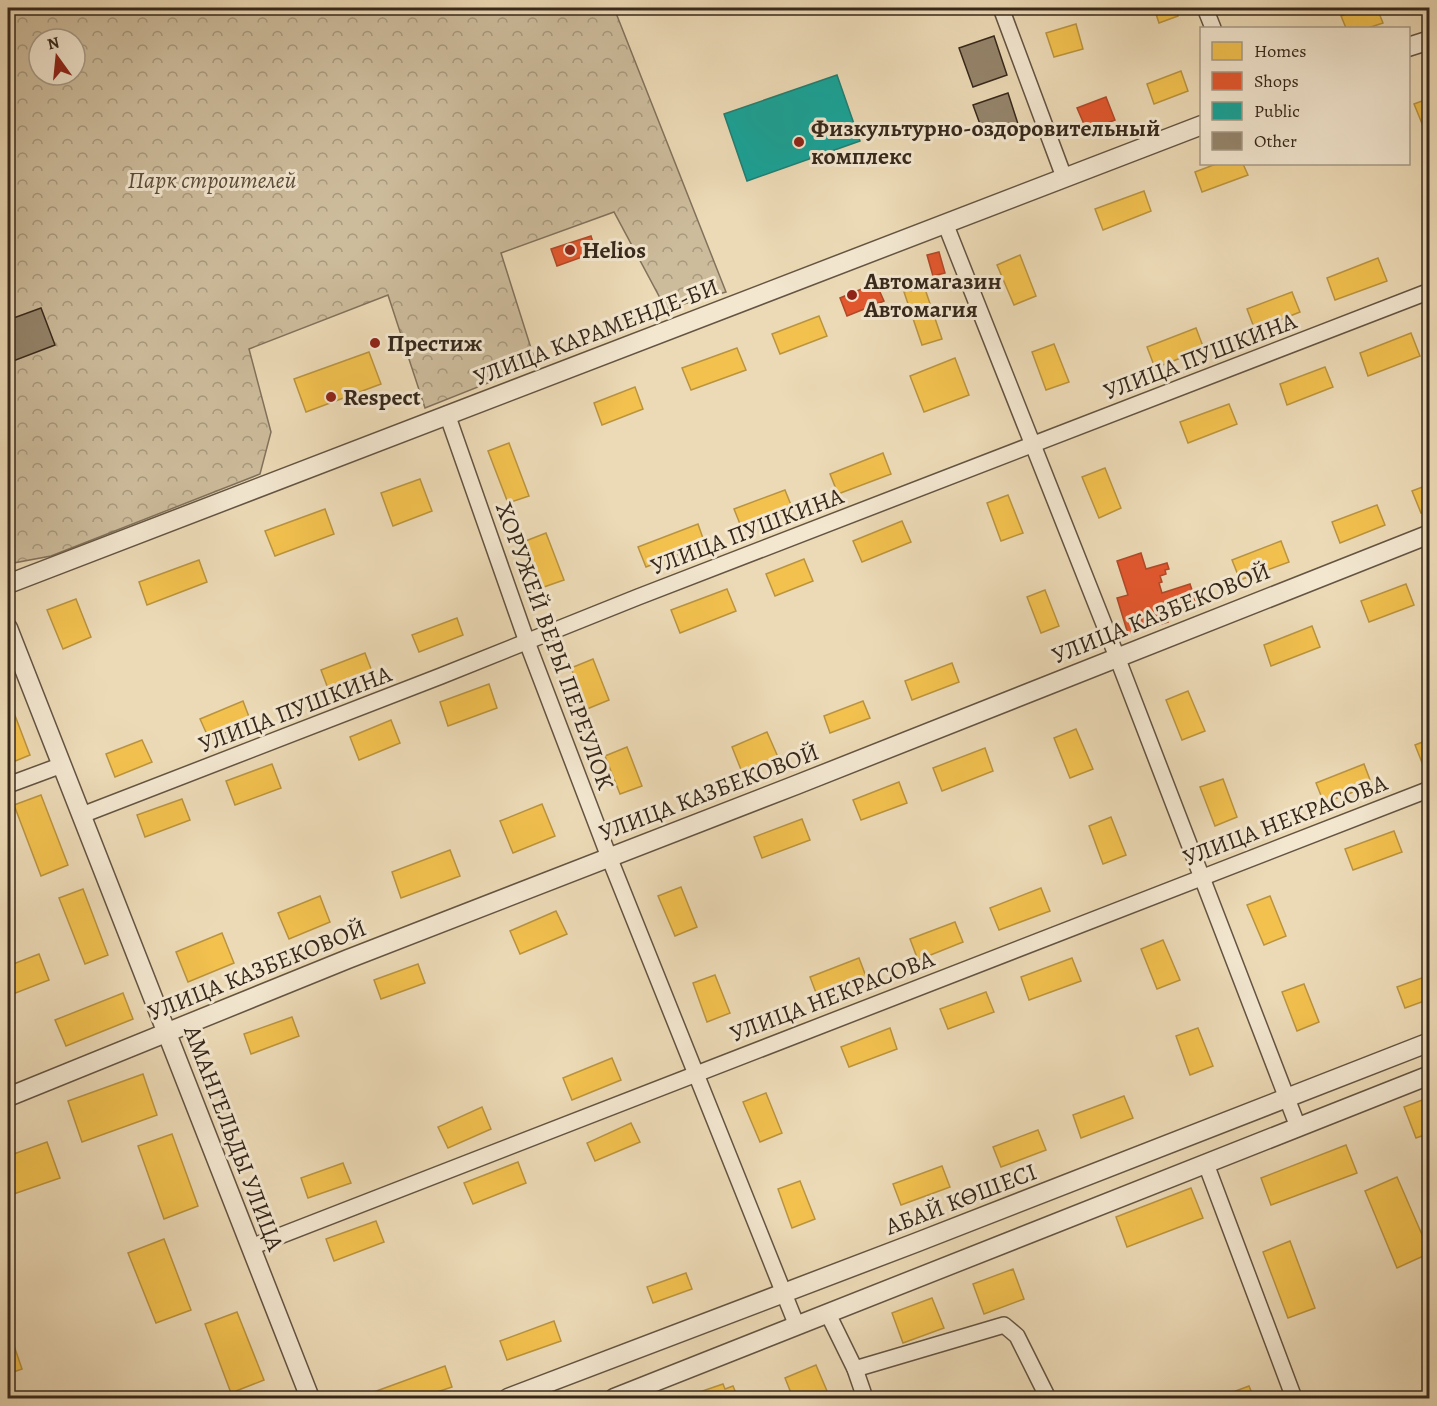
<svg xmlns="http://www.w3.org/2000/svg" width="1437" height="1406" font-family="Alegreya,serif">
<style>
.park{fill:url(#park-crowns);stroke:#82725c;stroke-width:1.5;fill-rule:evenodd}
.homes{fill:#f2c14e;stroke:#ba933f;stroke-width:1.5}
.shops{fill:#e4572e;stroke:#b04928;stroke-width:1.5}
.public{fill:#17a398;stroke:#207e72;stroke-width:1.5}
.building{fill:#95856c;stroke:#36281b;stroke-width:1.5}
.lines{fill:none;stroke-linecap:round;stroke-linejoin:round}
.minor-casing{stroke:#645442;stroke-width:18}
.tertiary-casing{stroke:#645442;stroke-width:21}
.minor{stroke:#f3e7d0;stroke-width:15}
.tertiary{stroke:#f3e7d0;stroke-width:18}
.poi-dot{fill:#8f2418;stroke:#f3e7d0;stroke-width:2}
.labels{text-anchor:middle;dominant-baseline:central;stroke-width:6;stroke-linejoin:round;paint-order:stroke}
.poi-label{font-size:24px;font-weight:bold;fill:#36281b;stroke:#f3e7d0;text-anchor:start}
.park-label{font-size:24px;font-style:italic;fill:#5c4d3b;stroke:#f3e7d0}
.street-label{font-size:24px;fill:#36281b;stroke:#f3e7d0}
</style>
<defs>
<pattern id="park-crowns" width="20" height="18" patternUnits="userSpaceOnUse" patternTransform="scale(1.5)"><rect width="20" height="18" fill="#cdbc9c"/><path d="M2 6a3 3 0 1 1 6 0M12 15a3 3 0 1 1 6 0" fill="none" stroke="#a7997e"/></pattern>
</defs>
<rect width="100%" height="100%" fill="#ecdab6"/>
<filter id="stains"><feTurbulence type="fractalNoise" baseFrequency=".00333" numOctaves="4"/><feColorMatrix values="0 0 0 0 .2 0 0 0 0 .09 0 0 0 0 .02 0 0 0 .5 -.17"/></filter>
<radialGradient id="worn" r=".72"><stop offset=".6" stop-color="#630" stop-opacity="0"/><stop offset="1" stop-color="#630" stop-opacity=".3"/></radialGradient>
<path class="park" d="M19 8H614L726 292 666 309 614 212 501 253 536 364 425 408 388 295 249 349 271 432 260 474 51 556 8 564V12ZM39 39H75V75H39Z"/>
<g class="homes">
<polygon points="1154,8 1175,8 1178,16 1159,23"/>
<polygon points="1363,8 1377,8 1383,23 1368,28 1346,28 1341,16"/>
<polygon points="1076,24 1083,49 1054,57 1046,33"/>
<polygon points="1181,71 1188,91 1154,104 1147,84"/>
<polygon points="1430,98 1430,143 1414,104"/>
<polygon points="1216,164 1243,164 1248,175 1202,192 1195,172"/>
<polygon points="1144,191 1151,211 1103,230 1095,209"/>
<polygon points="1020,255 1036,296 1014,305 997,265"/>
<polygon points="1378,258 1387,281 1335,300 1327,278"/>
<polygon points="924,286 942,339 922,345 904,292"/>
<polygon points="1292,292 1300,312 1255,330 1247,309"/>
<polygon points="819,316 827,336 780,354 772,334"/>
<polygon points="1196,328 1204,349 1155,368 1147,347"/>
<polygon points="1411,333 1420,356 1368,376 1360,353"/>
<polygon points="1054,344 1069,382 1046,390 1032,352"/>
<polygon points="737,348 746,370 691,390 682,368"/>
<polygon points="369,352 381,384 306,412 294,379"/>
<polygon points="955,358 969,395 924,412 910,376"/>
<polygon points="1325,367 1333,387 1287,405 1280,384"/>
<polygon points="635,387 643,409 602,425 594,403"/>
<polygon points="1229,404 1237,424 1188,443 1180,422"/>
<polygon points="509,443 529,496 508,503 488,451"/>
<polygon points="883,453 891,474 838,494 830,474"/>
<polygon points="1105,468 1121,508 1099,518 1082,477"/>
<polygon points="420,479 432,511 393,526 381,493"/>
<polygon points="1430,484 1430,510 1421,513 1412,491"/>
<polygon points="785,490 793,510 742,529 734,509"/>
<polygon points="1008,495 1023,533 1001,541 987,503"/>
<polygon points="1377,505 1385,525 1340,543 1332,522"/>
<polygon points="325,509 334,534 275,556 265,531"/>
<polygon points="902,521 911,542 862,562 853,541"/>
<polygon points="698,524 705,544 646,567 638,547"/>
<polygon points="546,533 564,580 541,588 523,542"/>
<polygon points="1281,541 1289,562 1240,580 1232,560"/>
<polygon points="804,559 813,581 775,596 766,574"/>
<polygon points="199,560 207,582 147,605 139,582"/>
<polygon points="1406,584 1414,605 1369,622 1361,601"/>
<polygon points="727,589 736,611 680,633 671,610"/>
<polygon points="1045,590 1059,626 1041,633 1027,597"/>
<polygon points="76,599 91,637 63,649 47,610"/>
<polygon points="457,618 463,635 419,652 412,635"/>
<polygon points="1312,626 1320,647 1271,666 1264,645"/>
<polygon points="365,653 373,674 329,691 321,670"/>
<polygon points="593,659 609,700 587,709 571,668"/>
<polygon points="952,663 959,682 912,700 905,681"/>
<polygon points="489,684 497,708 448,726 440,702"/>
<polygon points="1188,691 1205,731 1182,740 1166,700"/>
<polygon points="8,697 30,755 8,764"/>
<polygon points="243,701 251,722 209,739 200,719"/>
<polygon points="863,701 870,718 830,733 824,716"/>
<polygon points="391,720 400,743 359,760 350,737"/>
<polygon points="1076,729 1093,769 1070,778 1054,738"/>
<polygon points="767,732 778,757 742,772 732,747"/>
<polygon points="1430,739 1430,763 1423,765 1415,745"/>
<polygon points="142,740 152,762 115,777 106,754"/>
<polygon points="627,747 642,786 620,794 605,756"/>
<polygon points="985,748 993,771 942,791 933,768"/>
<polygon points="272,764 281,788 235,805 226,781"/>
<polygon points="1364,764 1372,785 1324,803 1316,783"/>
<polygon points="1223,779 1237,817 1215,826 1200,787"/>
<polygon points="899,782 907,803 861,820 853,800"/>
<polygon points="41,795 68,865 41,876 14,805"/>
<polygon points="182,799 190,820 145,837 137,815"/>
<polygon points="542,804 555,836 513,853 500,821"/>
<polygon points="1111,817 1126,855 1103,864 1089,826"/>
<polygon points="802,819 810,840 762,858 754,837"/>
<polygon points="1394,831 1402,852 1353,870 1345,849"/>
<polygon points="450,850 460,876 401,898 392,872"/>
<polygon points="681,887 697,927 675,936 658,896"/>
<polygon points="1041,888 1050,911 999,930 990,908"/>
<polygon points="83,889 108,955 85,964 59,898"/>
<polygon points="320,896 330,922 289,939 278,913"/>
<polygon points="1270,896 1286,936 1264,945 1247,905"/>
<polygon points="556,911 567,934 520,954 510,931"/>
<polygon points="955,922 963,942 918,960 910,939"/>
<polygon points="222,933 234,963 188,982 176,952"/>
<polygon points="1163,940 1180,980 1157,989 1141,949"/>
<polygon points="39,954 49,980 8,996 8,966"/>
<polygon points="859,958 867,979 818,998 810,977"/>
<polygon points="1072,958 1081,981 1029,1000 1021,977"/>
<polygon points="418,964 425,983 381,999 374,980"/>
<polygon points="715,975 730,1013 707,1022 693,983"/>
<polygon points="1430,975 1430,999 1405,1008 1397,987"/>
<polygon points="1304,984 1319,1022 1297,1031 1282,992"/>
<polygon points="986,992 994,1012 948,1029 940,1009"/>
<polygon points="123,993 133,1019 66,1046 55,1020"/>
<polygon points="292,1017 299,1036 251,1054 244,1034"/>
<polygon points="890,1028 897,1049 849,1067 841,1047"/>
<polygon points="1198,1028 1213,1066 1190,1075 1176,1036"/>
<polygon points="612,1058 621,1080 572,1100 563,1078"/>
<polygon points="143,1074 157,1115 82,1142 68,1101"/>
<polygon points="766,1093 782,1133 760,1142 743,1102"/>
<polygon points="1124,1096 1133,1118 1081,1138 1073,1115"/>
<polygon points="1430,1097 1430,1133 1416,1138 1404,1107"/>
<polygon points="482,1107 491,1129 448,1148 438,1127"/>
<polygon points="631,1123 640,1142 595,1161 587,1143"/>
<polygon points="1038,1130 1046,1150 1001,1167 993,1147"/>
<polygon points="172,1134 198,1206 164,1219 138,1146"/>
<polygon points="47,1142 60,1178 8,1196 8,1156"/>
<polygon points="1346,1145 1357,1173 1271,1205 1261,1178"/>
<polygon points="518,1162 526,1183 473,1204 464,1183"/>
<polygon points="343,1163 351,1183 308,1198 301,1178"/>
<polygon points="942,1166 950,1187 901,1205 893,1184"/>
<polygon points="1397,1177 1430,1253 1397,1268 1365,1191"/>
<polygon points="800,1181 815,1219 792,1228 778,1189"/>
<polygon points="1191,1188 1203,1218 1127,1247 1116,1217"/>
<polygon points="376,1221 384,1242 334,1261 326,1239"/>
<polygon points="164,1239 191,1310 156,1323 128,1253"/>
<polygon points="1290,1241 1315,1308 1288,1318 1263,1252"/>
<polygon points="1013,1269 1024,1299 984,1314 973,1284"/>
<polygon points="686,1273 692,1289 653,1303 647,1287"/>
<polygon points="932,1298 944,1328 903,1343 892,1313"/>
<polygon points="237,1312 264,1380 231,1393 205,1324"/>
<polygon points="554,1321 561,1341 507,1360 500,1341"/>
<polygon points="8,1328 22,1369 8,1374"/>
<polygon points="816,1365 830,1398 793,1398 785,1378"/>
<polygon points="445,1366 452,1387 419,1398 373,1398 371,1393"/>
<polygon points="723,1384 725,1389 733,1386 738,1398 672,1398 681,1395 682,1398"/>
<polygon points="1249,1386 1254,1398 1217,1398"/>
</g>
<g class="shops">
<polygon points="1106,97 1115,120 1087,131 1077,108"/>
<polygon points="591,236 596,252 557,266 551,249"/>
<polygon points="939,252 945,273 933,276 927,255"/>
<polygon points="876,283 884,301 847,316 840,298"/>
<polygon points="1141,553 1146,569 1167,563 1169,569 1165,570 1166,574 1160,576 1162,582 1159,583 1162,593 1190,584 1196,602 1164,612 1168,622 1128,634 1117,598 1128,595 1117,561"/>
</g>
<polygon class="public" points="837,75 860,141 747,181 724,114"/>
<g class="building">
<polygon points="994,36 1007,75 973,87 959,48"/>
<polygon points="1008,93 1018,124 984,135 973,105"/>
<polygon points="41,308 55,345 8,363 8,320"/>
</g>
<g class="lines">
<g class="minor-casing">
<g id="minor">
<polyline points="1001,8 1064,177"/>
<polyline points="1205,8 1213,28"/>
<polyline points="945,223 1117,657 1298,1127"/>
<polyline points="447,414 527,642 609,857 797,1326"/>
<polyline points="8,785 62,765"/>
<polyline points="82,815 441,676 638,597 1430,291"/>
<polyline points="1206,1164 1294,1398"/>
<polyline points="251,1247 1430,789"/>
<polyline points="828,1314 855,1369 865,1398"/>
<polyline points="855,1369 1004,1325 1017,1336 1048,1398"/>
</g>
</g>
<g class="tertiary-casing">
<g id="tertiary">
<polyline points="1408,47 1430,40"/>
<polyline points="8,584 1202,125"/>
<polyline points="8,628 310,1398"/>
<polyline points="8,1097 348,959 796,785 1430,534"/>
<polyline points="508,1398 915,1243 1430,1042"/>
<polyline points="614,1398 1430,1075"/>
</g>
</g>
<use href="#minor" class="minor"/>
<use href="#tertiary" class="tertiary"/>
</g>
<g class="poi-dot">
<circle cx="799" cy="142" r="6"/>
<circle cx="570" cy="250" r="6"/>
<circle cx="852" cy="295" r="6"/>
<circle cx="375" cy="343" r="6"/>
<circle cx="331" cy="397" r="6"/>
</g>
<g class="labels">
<g class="poi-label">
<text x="811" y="128">Физкультурно-оздоровительный<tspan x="811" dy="28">комплекс</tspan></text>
<text x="582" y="250">Helios</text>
<text x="864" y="281">Автомагазин<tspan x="864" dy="28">Автомагия</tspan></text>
<text x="387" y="343">Престиж</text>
<text x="343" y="397">Respect</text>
</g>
<g class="park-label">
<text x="212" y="180">Парк строителей</text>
</g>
<g class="street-label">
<text transform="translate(596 332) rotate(-21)">УЛИЦА КАРАМЕНДЕ-БИ</text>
<text transform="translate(1200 356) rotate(-21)">УЛИЦА ПУШКИНА</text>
<text transform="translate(747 531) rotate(-21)">УЛИЦА ПУШКИНА</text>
<text transform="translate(1161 613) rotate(-22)">УЛИЦА КАЗБЕКОВОЙ</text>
<text transform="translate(555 646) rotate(70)">ХОРУЖЕЙ ВЕРЫ ПЕРЕУЛОК</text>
<text transform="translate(295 709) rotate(-21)">УЛИЦА ПУШКИНА</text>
<text transform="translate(709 792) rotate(-21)">УЛИЦА КАЗБЕКОВОЙ</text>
<text transform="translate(1285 820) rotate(-21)">УЛИЦА НЕКРАСОВА</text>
<text transform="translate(257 970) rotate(-22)">УЛИЦА КАЗБЕКОВОЙ</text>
<text transform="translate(832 996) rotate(-21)">УЛИЦА НЕКРАСОВА</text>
<text transform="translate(234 1138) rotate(69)">АМАНГЕЛЬДЫ УЛИЦА</text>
<text transform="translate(961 1199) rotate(-21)">АБАЙ КӨШЕСІ</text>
</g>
</g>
<rect width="1437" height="1406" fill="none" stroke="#ecdab6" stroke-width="30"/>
<rect x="9" y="9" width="1419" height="1388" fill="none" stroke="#36281b" stroke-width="3"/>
<rect x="15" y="15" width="1407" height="1376" fill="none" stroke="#36281b" stroke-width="1.5"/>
<rect x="1200" y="27" width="210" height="138" fill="#f3e7d0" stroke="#a79b88" stroke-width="1.5"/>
<rect x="1212" y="42" width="30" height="18" fill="#f2c14e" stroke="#a79b88" stroke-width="1.5"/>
<text x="1254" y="57" font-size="18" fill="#36281b">Homes</text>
<rect x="1212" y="72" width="30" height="18" fill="#e4572e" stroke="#a79b88" stroke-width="1.5"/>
<text x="1254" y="87" font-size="18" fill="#36281b">Shops</text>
<rect x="1212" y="102" width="30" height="18" fill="#17a398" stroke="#a79b88" stroke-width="1.5"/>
<text x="1254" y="117" font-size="18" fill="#36281b">Public</text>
<rect x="1212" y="132" width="30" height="18" fill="#95856c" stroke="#a79b88" stroke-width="1.5"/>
<text x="1254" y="147" font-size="18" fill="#36281b">Other</text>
<g transform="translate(57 57) rotate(345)"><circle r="28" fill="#f3e7d0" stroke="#a79b88" stroke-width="1.5"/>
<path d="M0-4.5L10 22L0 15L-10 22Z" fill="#8f2418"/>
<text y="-9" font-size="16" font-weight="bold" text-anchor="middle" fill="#36281b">N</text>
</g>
<rect width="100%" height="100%" filter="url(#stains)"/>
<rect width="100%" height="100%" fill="url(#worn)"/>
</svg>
